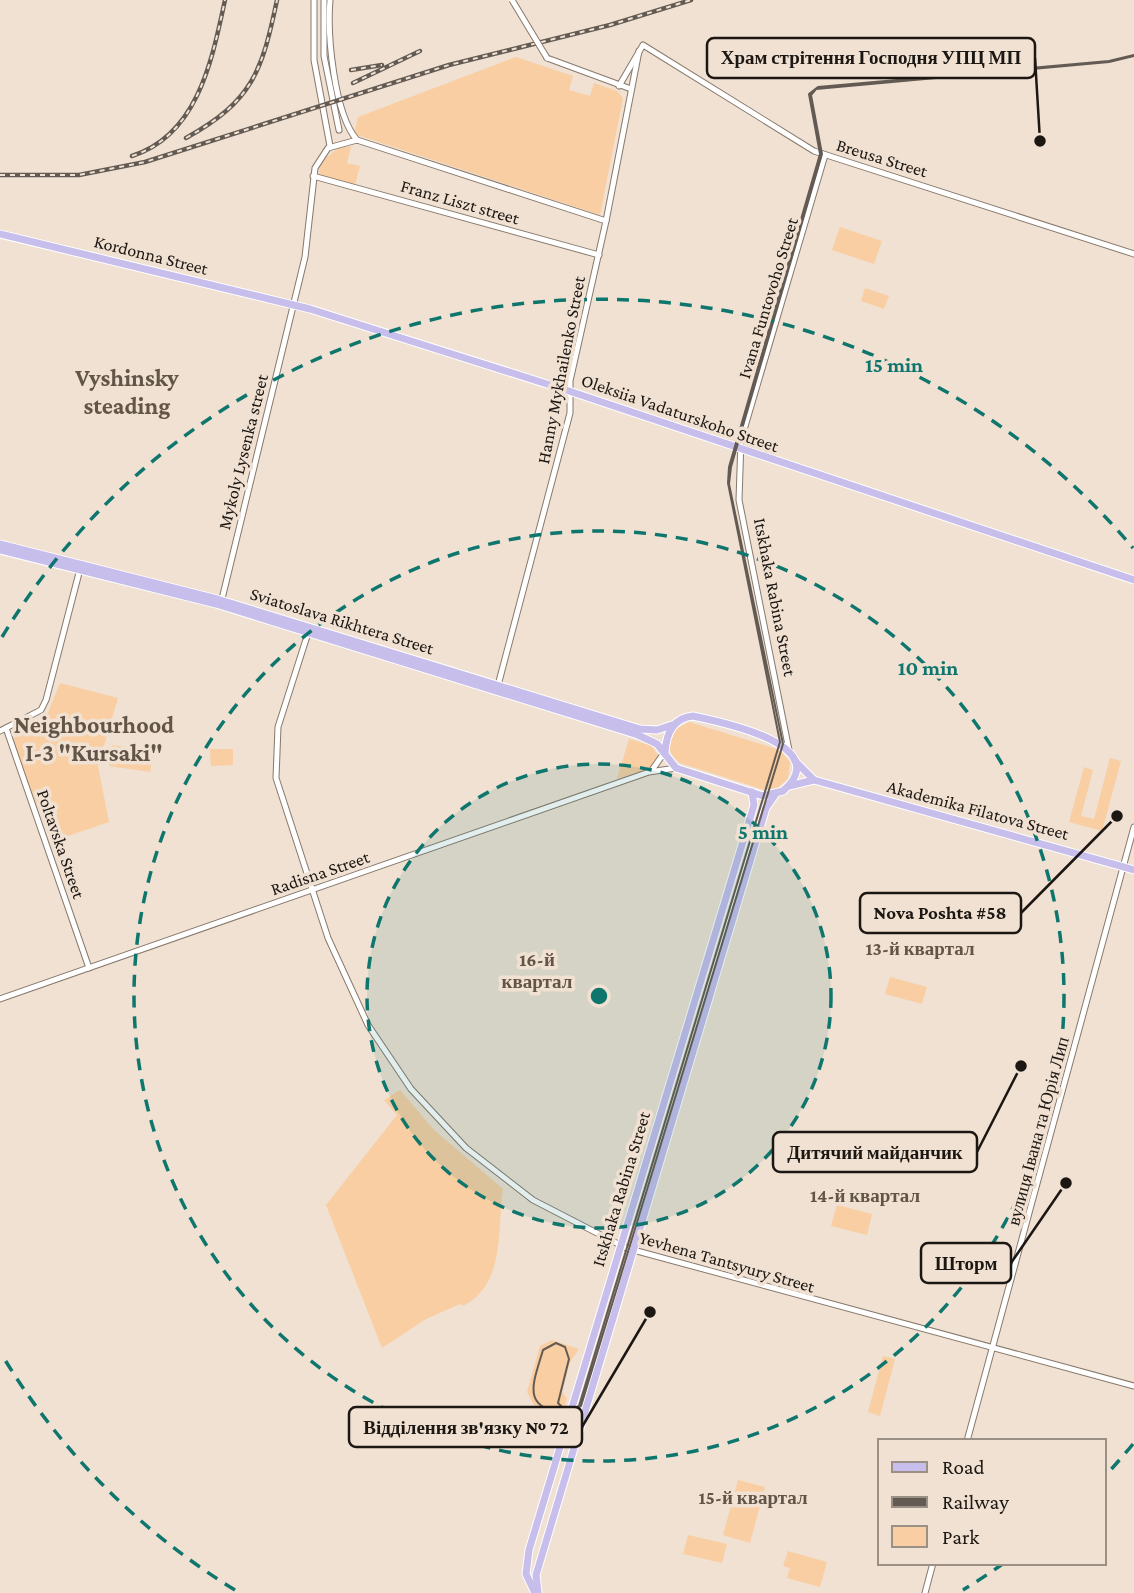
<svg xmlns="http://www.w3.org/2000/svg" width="1134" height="1593" font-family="'Crimson Pro',serif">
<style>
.green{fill:#f9cea2}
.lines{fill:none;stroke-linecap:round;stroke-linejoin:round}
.minor-casing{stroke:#87796c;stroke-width:7}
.major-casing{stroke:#fff;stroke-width:9}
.minor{stroke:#fff;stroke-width:5}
.major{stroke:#c7beec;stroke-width:7}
.tram{stroke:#635b53;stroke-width:2}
.rail-casing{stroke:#635b53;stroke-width:4.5}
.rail{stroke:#f0e1d2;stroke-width:2;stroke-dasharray:5;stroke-linecap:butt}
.minor-bridge-casing{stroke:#87796c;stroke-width:7;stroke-linecap:butt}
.minor-bridge{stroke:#fff;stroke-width:5}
.ring{fill:none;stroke:#0f766e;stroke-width:3.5;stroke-dasharray:12 9}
.labels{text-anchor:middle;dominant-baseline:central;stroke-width:7;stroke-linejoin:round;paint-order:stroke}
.street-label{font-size:18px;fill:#1c1712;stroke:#f0e1d2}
.neighbourhood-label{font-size:19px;font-weight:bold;fill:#625548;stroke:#f0e1d2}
.district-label{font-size:24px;font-weight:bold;fill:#625548;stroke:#f0e1d2}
.centre{fill:#0f766e;stroke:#f0e1d2;stroke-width:3.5}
.ring-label{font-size:21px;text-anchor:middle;font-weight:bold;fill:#0f766e;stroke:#f0e1d2;stroke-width:7;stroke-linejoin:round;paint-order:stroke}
.leader{fill:none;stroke:#1c1712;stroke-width:2.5}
.callout-dot{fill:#1c1712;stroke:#f0e1d2;stroke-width:2.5}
.callout{fill:#f0e1d2;stroke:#1c1712;stroke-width:2.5}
.callout-label{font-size:19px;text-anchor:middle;font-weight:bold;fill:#1c1712}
</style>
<rect width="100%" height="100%" fill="#f0e1d2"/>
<g class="green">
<polygon points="516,57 573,76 569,90 590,96 594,83 617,91 623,98 600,215 354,134 358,117"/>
<polygon points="341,146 351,147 347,163 360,166 355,185 318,176 321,162"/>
<polygon points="840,227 882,241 874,264 832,250"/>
<polygon points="865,288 889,296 884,309 861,301"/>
<polygon points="60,683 118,698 98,766 109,822 53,841 9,741 45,720"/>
<path d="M689 722 780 750 790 762 788 779 777 788 765 790 680 763C666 753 669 744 674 730Z"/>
<polygon points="629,739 651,745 659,757 652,768 617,779"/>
<polygon points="112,745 154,751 150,772 109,766"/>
<polygon points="210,749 233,749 233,765 211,766"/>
<polygon points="1110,758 1121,761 1102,831 1069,822 1084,767 1093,770 1081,816 1094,819"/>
<polygon points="890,977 927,987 922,1004 885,994"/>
<path d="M400 1090 434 1130 503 1189C497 1229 506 1284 463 1306L460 1304 426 1319 382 1348 326 1205 397 1115 384 1100Z"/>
<polygon points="837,1205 872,1214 867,1235 831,1226"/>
<polygon points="552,1340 579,1349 570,1362 562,1392 567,1398 562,1415 534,1405 527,1392 540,1346"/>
<polygon points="883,1356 895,1359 880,1416 868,1412"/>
<polygon points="738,1480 765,1487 750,1543 723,1535"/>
<polygon points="688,1535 727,1544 722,1563 683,1554"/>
<polygon points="788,1551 827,1562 820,1587 787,1578 790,1568 783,1566"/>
</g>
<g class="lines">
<g class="minor-casing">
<g id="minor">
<polyline points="314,0 314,60 330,146"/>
<polyline points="324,0 324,56 339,130"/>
<path d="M330 0C327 34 334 114 357 140"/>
<polyline points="547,58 631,89"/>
<polyline points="619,86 643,45 814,151 1134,254"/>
<polyline points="313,176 599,255"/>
<polyline points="221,603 305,257 315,168 328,148 357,140 606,221"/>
<polyline points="309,630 278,727 276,778 328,938 368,1025 411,1089 466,1148 533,1200 626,1248 1134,1386"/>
<polyline points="497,689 570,413 570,381 606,221 639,51"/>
<polyline points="6,728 89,968"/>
<polyline points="0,731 41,710 46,700 80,569"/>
<polyline points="789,750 739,500 741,440 825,155"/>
<polyline points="652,770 664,753"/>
<polyline points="0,999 649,772 676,768"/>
<polyline points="967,1441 1134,827"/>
<polyline points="925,1593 933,1563"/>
</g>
</g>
<g class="major-casing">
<g id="major">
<polyline points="0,234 310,309 569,391 1134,580"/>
<polyline points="0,544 217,599 640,729 657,730 672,725"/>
<path d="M0 550 216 604 638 735 657 744 676 768 763 796 783 791C836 745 721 722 693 716 673 718 666 734 665 753"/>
<polyline points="795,761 814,780 1134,870"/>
<polyline points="789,786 814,780"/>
<polyline points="538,1592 536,1575 766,808 775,795"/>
<polyline points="535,1593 526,1574 529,1550 754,805 752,792"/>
</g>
</g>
<use href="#minor" class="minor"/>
<use href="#major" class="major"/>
<path class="tram" d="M1134 55 1109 61 818 87 809 94 820 154 729 467 728 483 780 742 579 1406 566 1411 558 1403 569 1359 565 1347 556 1343 543 1350C533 1384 520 1409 568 1414L581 1406 783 744 729 484 731 467 822 154 811 95 816 89 1109 62 1134 56"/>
<g class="rail-casing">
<g id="rail">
<polyline points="351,70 382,65"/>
<polyline points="353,83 420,51"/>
<path d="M186 138C253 101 262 71 277 0"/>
<path d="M132 156C198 135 212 60 225 0"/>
<polyline points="0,175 79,175 145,162 449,65 610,25 691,0"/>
</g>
</g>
<use href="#rail" class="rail"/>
<g class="minor-bridge-casing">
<polyline id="minor-bridge" points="512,0 547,58"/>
</g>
<use href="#minor-bridge" class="minor-bridge"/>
</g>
<circle cx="599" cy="996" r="232" fill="#0f766e" fill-opacity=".12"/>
<g class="ring">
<circle cx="599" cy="996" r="232"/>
<circle cx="599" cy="996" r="465"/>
<path d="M1133 1444A697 697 0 0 1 1105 1476M1004 1563A697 697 0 0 1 963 1590M235 1590A697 697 0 0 1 2 1355M2 637A697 697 0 0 1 1133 548"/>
</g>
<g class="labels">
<g class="street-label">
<text transform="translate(882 158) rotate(17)">Breusa Street</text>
<text transform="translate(460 202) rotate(16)">Franz Liszt street</text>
<text transform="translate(151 255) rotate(14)">Kordonna Street</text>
<text transform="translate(768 298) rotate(-73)">Ivana Funtovoho Street</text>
<text transform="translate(561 370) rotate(-79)">Hanny Mykhailenko Street</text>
<text transform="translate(680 413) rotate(19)">Oleksiia Vadaturskoho Street</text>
<text transform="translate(243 452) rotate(-76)">Mykoly Lysenka street</text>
<text transform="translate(775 597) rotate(79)">Itskhaka Rabina Street</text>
<text transform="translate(342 621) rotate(17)">Sviatoslava Rikhtera Street</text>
<text transform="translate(978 810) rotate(15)">Akademika Filatova Street</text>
<text transform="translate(61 844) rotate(71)">Poltavska Street</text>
<text transform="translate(320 873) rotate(-19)">Radisna Street</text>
<text transform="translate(1038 1131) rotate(-75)">вулиця Івана та Юрія Лип</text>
<text transform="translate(621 1189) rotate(-73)">Itskhaka Rabina Street</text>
<text transform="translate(727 1262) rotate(16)">Yevhena Tantsyury Street</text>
</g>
<g class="neighbourhood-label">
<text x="920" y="948">13-й квартал</text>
<text x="537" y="959">16-й<tspan x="537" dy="22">квартал</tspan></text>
<text x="865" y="1195">14-й квартал</text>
<text x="753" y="1497">15-й квартал</text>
</g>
<g class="district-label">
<text x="127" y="377">Vyshinsky<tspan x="127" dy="28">steading</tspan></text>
<text x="94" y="724">Neighbourhood<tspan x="94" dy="28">I-3 "Kursaki"</tspan></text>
</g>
</g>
<circle cx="599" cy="996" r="10" class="centre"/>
<g class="ring-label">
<text x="894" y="372">15 min</text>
<text x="928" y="675">10 min</text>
<text x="763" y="839">5 min</text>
</g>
<path class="leader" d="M1040 141L1035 58M1117 816L1021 913M1021 1066L977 1152M1066 1183L1011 1263M650 1312L582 1427"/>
<g class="callout-dot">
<circle cx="1040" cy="141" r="7"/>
<circle cx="1117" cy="816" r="7"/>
<circle cx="1021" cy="1066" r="7"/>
<circle cx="1066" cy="1183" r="7"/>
<circle cx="650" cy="1312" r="7"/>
</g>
<g class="callout">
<rect x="707" y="38" width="328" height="40" rx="7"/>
<rect x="860" y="893" width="161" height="40" rx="7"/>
<rect x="773" y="1132" width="204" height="40" rx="7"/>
<rect x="921" y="1243" width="90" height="40" rx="7"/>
<rect x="349" y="1407" width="233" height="40" rx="7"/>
</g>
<g class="callout-label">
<text x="871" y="64">Храм стрітення Господня УПЦ МП</text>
<text x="940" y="919">Nova Poshta #58</text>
<text x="875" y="1159">Дитячий майданчик</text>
<text x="966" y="1270">Шторм</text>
<text x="466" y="1434">Відділення зв'язку № 72</text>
</g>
<rect x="878" y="1439" width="228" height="126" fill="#f0e1d2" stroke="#9b9085" stroke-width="2"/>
<rect x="892" y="1462" width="35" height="10" fill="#c7beec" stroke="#9b9085" stroke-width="2"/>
<text x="942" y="1474" font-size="21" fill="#1c1712">Road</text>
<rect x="892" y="1497" width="35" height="10" fill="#635b53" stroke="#9b9085" stroke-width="2"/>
<text x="942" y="1509" font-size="21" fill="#1c1712">Railway</text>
<rect x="892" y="1526" width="35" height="21" fill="#f9cea2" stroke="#9b9085" stroke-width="2"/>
<text x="942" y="1544" font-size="21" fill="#1c1712">Park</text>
</svg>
